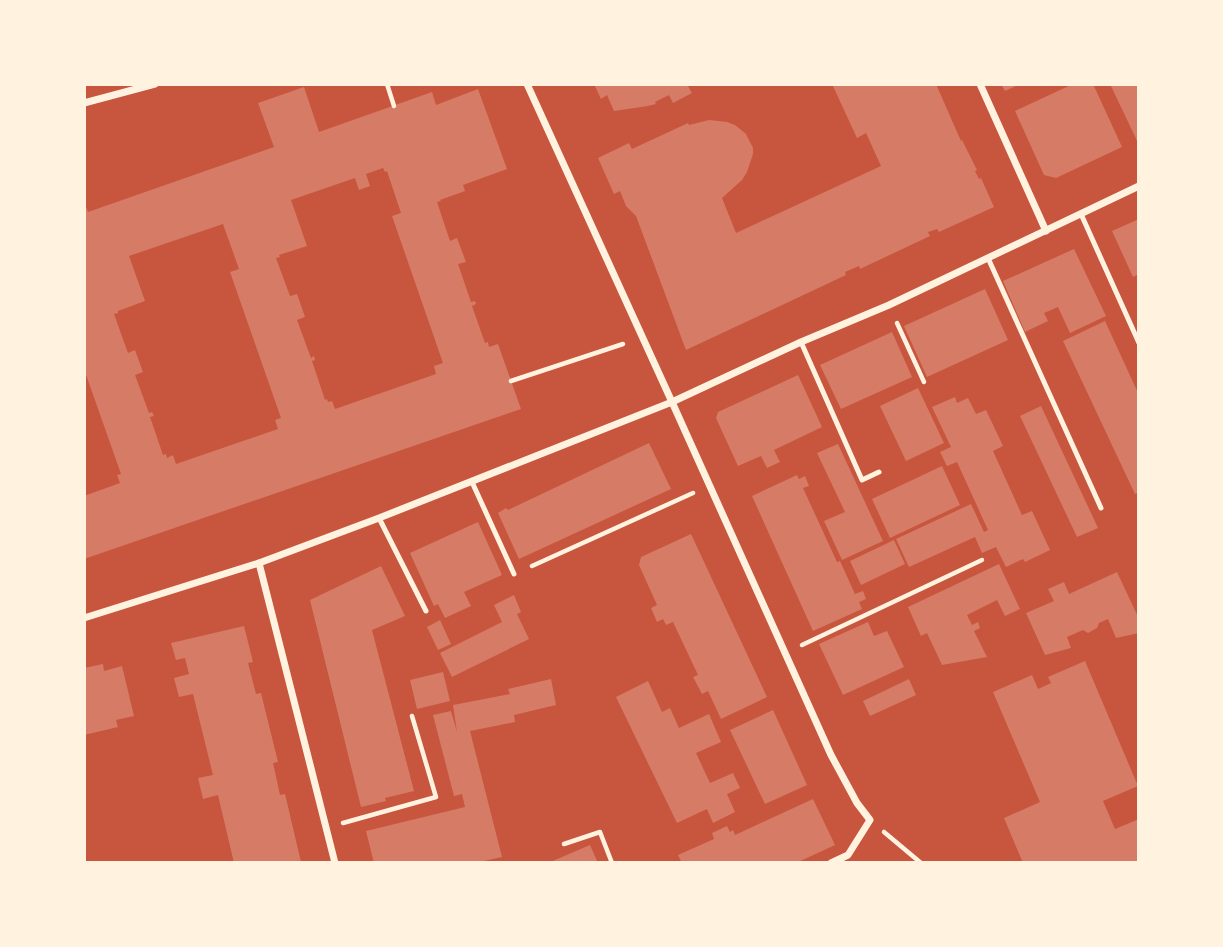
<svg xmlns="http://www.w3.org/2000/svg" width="1223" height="947" font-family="'DM Sans',sans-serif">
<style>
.building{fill:#d67c66;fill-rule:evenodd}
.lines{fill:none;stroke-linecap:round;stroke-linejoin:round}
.path{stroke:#fff3e0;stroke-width:4.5}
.service{stroke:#fff3e0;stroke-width:5}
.minor{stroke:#fff3e0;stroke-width:7}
</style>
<rect width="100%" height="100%" fill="#c8553d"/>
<g class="building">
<polygon points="594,84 693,84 688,86 692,93 673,103 669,95 655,102 656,104 648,106 614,111 607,95 601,99"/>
<polygon points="832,84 936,84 961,141 962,140 977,170 975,171 979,179 981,178 994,207 939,232 937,229 928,232 930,236 860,269 859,266 845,272 846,275 686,350 636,216 626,206 620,191 614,194 598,158 629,143 632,149 688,123 689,125 709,120 727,122 735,125 746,134 753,148 753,154 747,172 742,180 722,198 736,233 881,166 866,133 857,138"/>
<polygon points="1001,84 1020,84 1005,91"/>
<polygon points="1073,84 1093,84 1122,147 1056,178 1044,175 1015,111"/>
<polygon points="1110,84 1139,84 1139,145"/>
<path d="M304 87 319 132 432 92 436 105 478 89 507 169 463 185 465 191 440 200 441 201 437 202 450 241 457 238 466 262 458 264 471 302 475 301 476 304 472 306 485 343 488 342 489 347 498 344 521 409 84 559V496L120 483 117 475 121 474 84 369V202L88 212 274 147 258 103ZM383 168 385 172 387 171 401 213 392 216 443 363 434 366 436 374 335 409 332 401 328 402 327 399 325 400 312 361 315 360 314 356 311 358 297 320 305 317 297 294 290 296 276 258 280 257 279 255 307 246 291 200 355 178 359 190 370 186 366 174ZM223 224 239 269 230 272 281 418 275 420 278 429 176 464 173 455 167 458 166 454 163 455 150 417 154 416 152 412 149 413 135 375 143 372 135 350 128 353 114 314 118 313V311L145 301 129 256Z"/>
<polygon points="1139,219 1139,274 1133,277 1112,231"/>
<polygon points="1074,249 1106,316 1070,333 1058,307 1044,313 1048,321 1025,332 1003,281"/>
<polygon points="985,289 1008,340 927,377 904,326"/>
<polygon points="1105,321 1139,395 1139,492 1135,494 1063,341"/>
<polygon points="892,332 912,377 841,409 820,365"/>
<polygon points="798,375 822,427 774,450 780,462 767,468 761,456 738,466 716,418 718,412"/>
<polygon points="918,388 944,443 906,461 880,406"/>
<polygon points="955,397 957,403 968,398 976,414 986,410 1003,446 993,451 1022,515 1032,511 1050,550 1025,562 1023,559 1006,567 996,547 982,553 975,537 909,567 896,539 971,504 984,532 988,530 957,462 947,466 940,452 951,447 932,407"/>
<polygon points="1041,406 1098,528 1077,537 1020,416"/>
<polygon points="649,443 671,489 519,559 498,513 506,508 508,510"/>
<polygon points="838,444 883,541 842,560 824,521 845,512 817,453"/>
<polygon points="942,466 960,505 890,538 872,499"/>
<polygon points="797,475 799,479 805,476 809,486 803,488 837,562 840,561 855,594 863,591 866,599 859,602 862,609 813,631 752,496"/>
<polygon points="478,522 502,575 464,592 471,606 445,618 438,604 434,606 410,553"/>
<polygon points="691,534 767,697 721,719 708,691 702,694 693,677 698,675 673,622 666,625 663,619 657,622 651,608 657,605 639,565 641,557"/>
<polygon points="894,540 905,564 861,585 850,561"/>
<polygon points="999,564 1020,609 1005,616 997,600 967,615 972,625 978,622 980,628 974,631 987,657 942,665 927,633 921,636 908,607"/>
<polygon points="381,566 405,616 372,630 414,791 385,798 386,801 361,807 310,600"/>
<polygon points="1117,572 1139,619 1139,633 1116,638 1108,619 1099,623 1097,628 1088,633 1083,630 1067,637 1071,648 1045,655 1026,613 1054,601 1048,589 1064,582 1069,594"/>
<polygon points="514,595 521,612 517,614 529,639 452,677 440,653 502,622 494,605"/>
<polygon points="440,620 451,644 438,650 427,627"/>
<polygon points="868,622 874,636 887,631 904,667 843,695 819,644"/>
<polygon points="244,626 253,662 248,663 256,694 261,693 278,762 273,763 280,795 285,794 301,862 299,863 234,863 218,795 203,799 198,778 213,775 193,694 179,697 174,678 189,674 185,658 176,660 171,643"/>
<polygon points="1085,661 1138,786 1103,801 1115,829 1139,819 1139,863 1023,863 1004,818 1040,802 993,692 1032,675 1038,689 1051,683 1048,677"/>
<polygon points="103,664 104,671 122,666 134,716 116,720 118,727 84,735 84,668"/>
<polygon points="443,672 450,701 417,709 410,680"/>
<polygon points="551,679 556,705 514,715 515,722 470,731 502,857 475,863 374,863 366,831 465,807 462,794 454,796 433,715 451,711 457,732 453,705 510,694 508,689"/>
<polygon points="909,679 916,695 870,716 863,701"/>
<polygon points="648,681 662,712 670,708 679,728 709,714 721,742 696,753 710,783 733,773 740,788 727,794 735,812 713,823 707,809 677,823 616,697"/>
<polygon points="773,710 807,785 765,804 730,730"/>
<polygon points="813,799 835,845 796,863 682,863 678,855 714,839 712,833 727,826 730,832 733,830 735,835"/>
<polygon points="590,845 598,863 548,863"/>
</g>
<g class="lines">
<g class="path">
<polyline points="387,84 394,106"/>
<polyline points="897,323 924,382"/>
<polyline points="511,381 623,344"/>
<polyline points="532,566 693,493"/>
<polyline points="802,645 982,560"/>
<polyline points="343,823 436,797 412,716"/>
<polyline points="884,832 921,863"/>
<polyline points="564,844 600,832 612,863"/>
</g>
<g class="service">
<polyline points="1081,214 1139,343"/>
<polyline points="988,258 1101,508"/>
<polyline points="801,342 862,480 879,472"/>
<polyline points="472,482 514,574"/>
<polyline points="379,518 426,611"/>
</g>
<g class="minor">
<polyline points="527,84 672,402 831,755 857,803 870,820 848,855 831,863"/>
<polyline points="980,84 1046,231"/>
<polyline points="84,103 155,84"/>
<polyline points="259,563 335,863"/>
<polyline points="84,618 259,563 379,518 672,402 801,342 889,305 1139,186"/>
</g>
</g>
<rect width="1223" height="947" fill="none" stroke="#fff3e0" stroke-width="172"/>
</svg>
